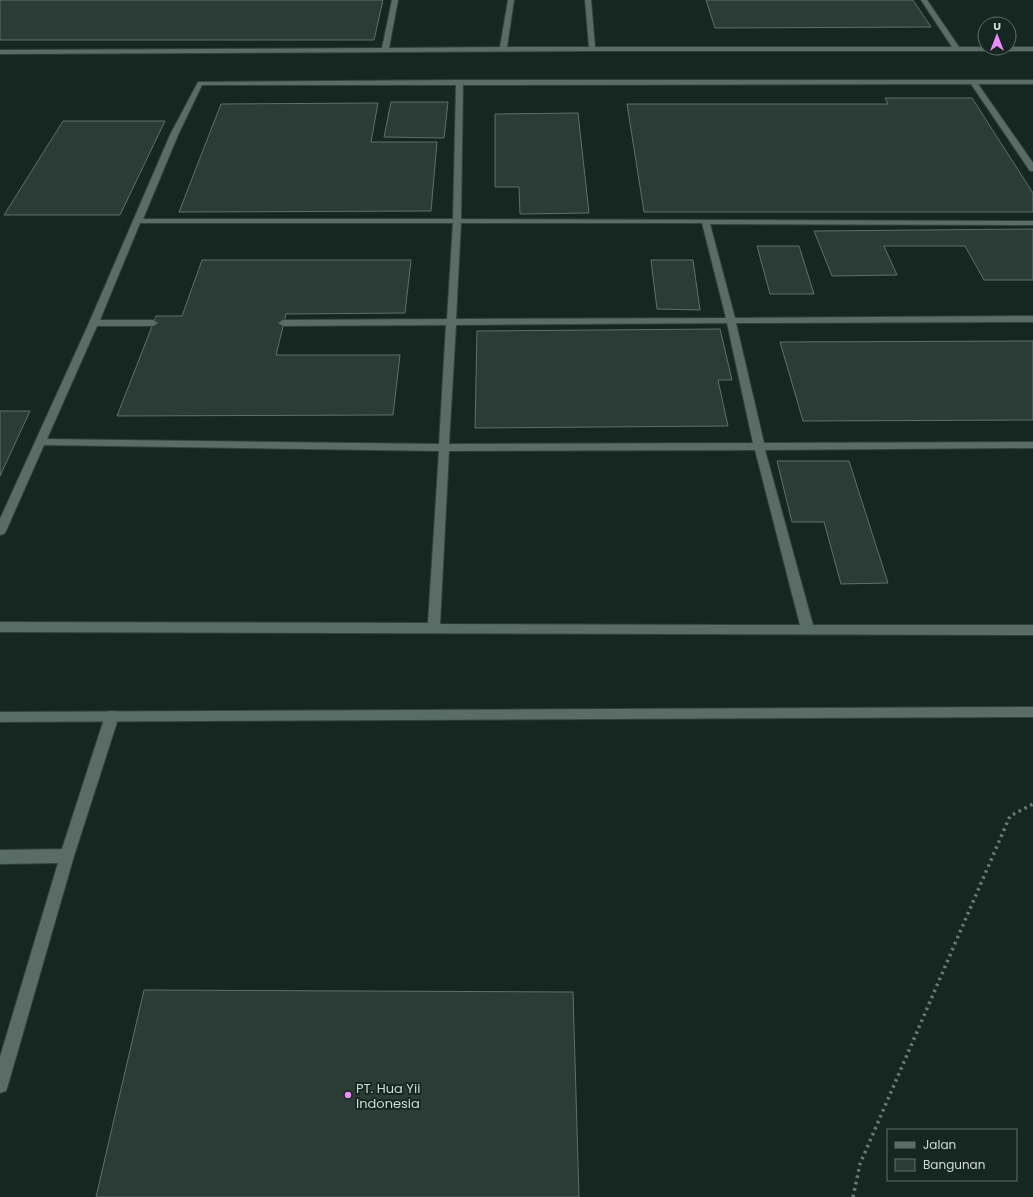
<svg xmlns="http://www.w3.org/2000/svg" width="1033" height="1197" font-family="Poppins,sans-serif">
<style>
.building{fill:#2b3c36;stroke:#5d7069}
.lines{fill:none;stroke-linecap:round;stroke-linejoin:round}
.lane-casing{stroke:#33413c;stroke-width:2}
.street-casing{stroke:#33413c;stroke-width:2}
.path{stroke:#6c7a75;stroke-width:3.5;stroke-dasharray:2.5 4;stroke-linecap:butt}
.lane{fill:#596c65;fill-rule:evenodd}
.street{fill:#596c65;fill-rule:evenodd}
.poi-dot{fill:#ec8cfb;stroke:#162721;stroke-width:1.5}
.labels{text-anchor:middle;dominant-baseline:central;stroke-width:4;stroke-linejoin:round;paint-order:stroke}
.near-poi-label{font-size:13px;fill:#d0dbd7;stroke:#162721;text-anchor:start}
</style>
<rect width="100%" height="100%" fill="#162721"/>
<g class="building">
<polygon points="0,0 383,0 374,40 0,40"/>
<polygon points="706,0 913,0 931,27 715,28"/>
<polygon points="885,98 972,98 1033,193 1033,212 644,212 627,104 888,104"/>
<polygon points="391,102 448,102 444,138 384,137"/>
<polygon points="378,103 371,142 437,142 431,211 179,212 221,104"/>
<polygon points="578,113 589,213 520,214 519,187 495,187 495,114"/>
<polygon points="63,121 165,121 120,215 4,215"/>
<polygon points="1033,229 1033,280 984,280 965,246 884,246 897,275 832,276 814,231"/>
<polygon points="757,246 799,246 814,294 770,294"/>
<polygon points="202,260 411,260 405,313 286,314 276,355 400,355 393,415 117,416 156,316 182,316"/>
<polygon points="651,260 693,260 700,310 657,309"/>
<polygon points="720,329 732,380 718,380 728,426 475,428 477,331"/>
<polygon points="1033,341 1033,420 803,421 780,342"/>
<polygon points="0,411 30,411 0,476"/>
<polygon points="777,461 849,461 888,583 841,584 824,522 792,522"/>
<polygon points="144,990 573,992 579,1197 96,1197"/>
</g>
<g class="lines">
<g class="lane-casing">
<g id="lane">
<polygon points="392,0 398,0 389,48 500,47 508,0 514,0 507,47 589,47 585,0 591,0 595,47 952,47 921,0 927,0 959,47 1033,47 1033,51 592,51 0,54 0,50 382,48"/>
<path d="M460 80H1033V84H978L1033 163V171H1030L971 84 463 85 461 219 1033 221V225L710 224 735 318 1033 316V322L736 323 764 443 1033 442V448L765 450 813 625H1033V635L0 632V622L428 623 439 451 44 445 6 531 4 534 0 535V519L89 323 170 135 198 82ZM202 85H456L453 219H143L178 135ZM140 223H453L447 319 283 320 278 323 283 326 446 325 439 444 47 439 97 326H153L158 323 153 320H100ZM461 223H702L726 318 456 319ZM727 323 753 443 449 444 456 325ZM755 450 800 625 440 624 449 451Z"/>
<polygon points="112,711 117,712 119,716 74,856 8,1085 6,1091 0,1093 0,1057 58,863 0,864 0,850 62,849 105,716 107,712"/>
</g>
</g>
<g class="street-casing">
<polygon id="street" points="1033,707 1033,717 0,722 0,712"/>
</g>
<polyline class="path" points="853,1197 860,1164 1010,816 1033,804"/>
<use href="#lane" class="lane"/>
<use href="#street" class="street"/>
</g>
<circle class="poi-dot" cx="348" cy="1095" r="4"/>
<g class="labels">
<g class="near-poi-label">
<text x="356" y="1088">PT. Hua Yii<tspan x="356" dy="15">Indonesia</tspan></text>
</g>
</g>
<rect x="887" y="1129" width="130" height="52" fill="#162721" stroke="#606f6a"/>
<rect x="895" y="1142" width="20" height="6" fill="#596c65" stroke="#606f6a"/>
<text x="923" y="1149" font-size="12" fill="#d0dbd7">Jalan</text>
<rect x="895" y="1159" width="20" height="12" fill="#2b3c36" stroke="#606f6a"/>
<text x="923" y="1169" font-size="12" fill="#d0dbd7">Bangunan</text>
<g transform="translate(997 36)"><circle r="19" fill="#162721" stroke="#606f6a"/>
<path d="M0-3L7 15L0 10L-7 15Z" fill="#ec8cfb"/>
<text y="-6" font-size="11" font-weight="bold" text-anchor="middle" fill="#d0dbd7">U</text>
</g>
</svg>
